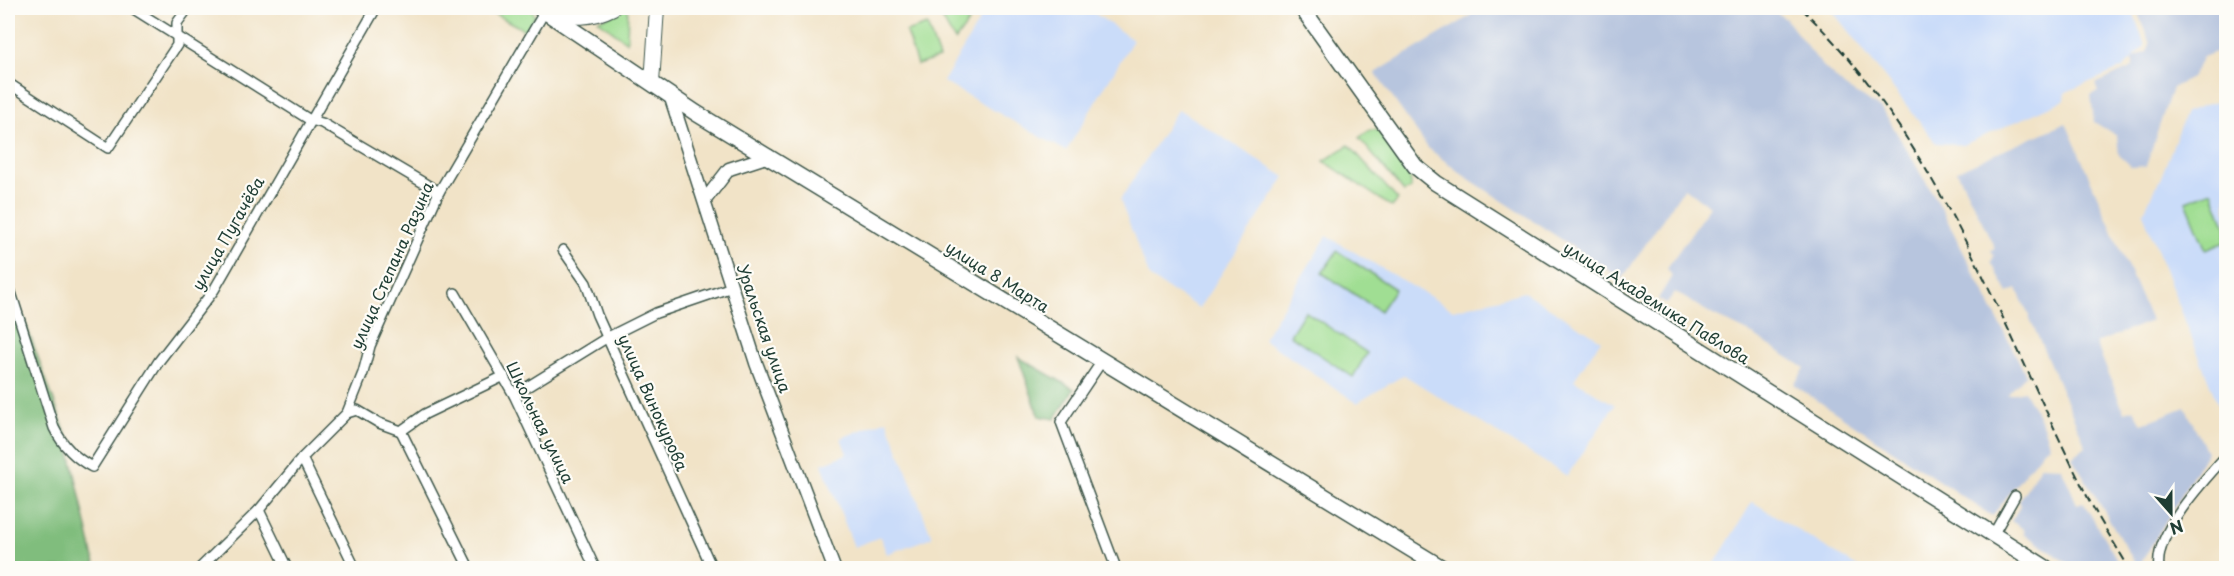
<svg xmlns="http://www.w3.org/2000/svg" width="2234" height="576" font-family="'Playpen Sans',sans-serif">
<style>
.built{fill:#cadcf9}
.industrial{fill:#b7c5de}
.green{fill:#a0de93;stroke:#608e64;stroke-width:1.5}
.forest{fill:#80bd7d;stroke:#507d58;stroke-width:1.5}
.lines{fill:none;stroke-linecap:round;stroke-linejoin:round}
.minor-casing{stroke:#3e564a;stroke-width:12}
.tertiary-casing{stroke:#3e564a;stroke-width:15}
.secondary-casing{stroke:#3e564a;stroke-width:16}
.primary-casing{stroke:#3e564a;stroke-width:18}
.minor{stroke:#fff;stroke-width:9}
.tertiary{stroke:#fff;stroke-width:12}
.secondary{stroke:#fff;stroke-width:14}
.primary{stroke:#fff;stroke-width:15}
.rail{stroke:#1f3d34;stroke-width:2;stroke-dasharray:9 4.5;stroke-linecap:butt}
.labels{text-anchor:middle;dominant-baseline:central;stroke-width:4.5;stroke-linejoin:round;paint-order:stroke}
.street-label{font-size:16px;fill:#1f3d34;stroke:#fdfcf7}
</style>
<rect width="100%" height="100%" fill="#fdfcf7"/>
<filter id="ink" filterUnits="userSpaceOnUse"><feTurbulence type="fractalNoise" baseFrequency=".0167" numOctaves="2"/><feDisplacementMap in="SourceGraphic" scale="12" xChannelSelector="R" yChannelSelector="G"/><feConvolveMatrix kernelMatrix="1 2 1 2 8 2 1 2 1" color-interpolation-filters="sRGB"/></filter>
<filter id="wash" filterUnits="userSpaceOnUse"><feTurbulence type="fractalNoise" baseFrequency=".008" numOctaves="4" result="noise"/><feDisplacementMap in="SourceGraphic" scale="24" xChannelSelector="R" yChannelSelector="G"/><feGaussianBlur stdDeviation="1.35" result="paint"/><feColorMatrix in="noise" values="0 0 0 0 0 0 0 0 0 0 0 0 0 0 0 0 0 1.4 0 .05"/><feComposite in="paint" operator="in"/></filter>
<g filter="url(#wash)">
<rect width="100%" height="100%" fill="#f1e3c7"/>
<g class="built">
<polygon points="987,8 1087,8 1133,40 1066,151 943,82"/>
<polygon points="1830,8 2132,8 2145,46 2123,68 2066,92 2065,100 1963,145 1936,143"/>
<polygon points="2226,97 2226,401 2218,405 2143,213 2161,177 2186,112"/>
<polygon points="1178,109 1285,177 1199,308 1150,278 1120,200"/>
<polygon points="1327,236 1453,310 1524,292 1601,340 1574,380 1615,405 1567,476 1404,375 1357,403 1263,339"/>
<polygon points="887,420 932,537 887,554 880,537 854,547 822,464 847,454 841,438"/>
<polygon points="1752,502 1753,502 1859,568 1712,568"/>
</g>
<g class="industrial">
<polygon points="1477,8 1769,8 1786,19 1821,64 1845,87 1883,110 1938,202 2026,375 2007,395 2024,391 2042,423 2050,446 2043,450 1992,516 1794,385 1805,368 1750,333 1715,316 1675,292 1667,304 1658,299 1672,276 1667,268 1710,206 1684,188 1622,279 1463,175 1428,148 1375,73 1469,17"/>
<polygon points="2136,8 2226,8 2226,48 2203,57 2191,78 2172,88 2146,166 2132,167 2119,155 2117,136 2094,122 2091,95 2098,92 2095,84 2133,67 2133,58 2147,52 2150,44"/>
<polygon points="2066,123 2151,321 2096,343 2124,412 2134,409 2142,424 2185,407 2207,452 2138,568 2072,457 2086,446 2017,289 2008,293 1991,262 1994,256 1991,250 1995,248 1957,171"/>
<polygon points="2040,466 2061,467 2077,504 2083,502 2122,568 2075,568 2023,533 2025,530 2011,521 2021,505 2019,501"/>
</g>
<g class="green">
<polygon points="484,8 531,8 535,16 526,31"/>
<polygon points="624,8 628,8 627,42 598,20 619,12"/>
<polygon points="959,8 978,9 955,41 940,15"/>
<polygon points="927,25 939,58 917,65 906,32"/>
<polygon points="1370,130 1378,130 1410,173 1411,188 1404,192 1359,138"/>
<polygon points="1349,145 1398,200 1392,207 1324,161"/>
<polygon points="2212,191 2226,227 2226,242 2206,250 2186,201"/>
<polygon points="1337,251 1395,289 1380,311 1322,273"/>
<polygon points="1305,311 1367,353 1353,377 1290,335"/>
</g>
<g class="forest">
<polygon points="8,300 23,317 66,434 96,568 8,568"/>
<polygon points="1018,357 1074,389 1055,419 1039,416"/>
</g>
</g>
<g filter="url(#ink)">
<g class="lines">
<g class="minor-casing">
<g id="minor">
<polyline points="132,8 310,120 322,123 439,192"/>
<polyline points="8,83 108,148 177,45 177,23 188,8"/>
<polyline points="563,250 586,283 597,315 712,568"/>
<path d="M8 283 54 428C63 446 75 458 92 467L159 361 214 290 376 8"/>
<polyline points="455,293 514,395 595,568"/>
<polyline points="1102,361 1061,422 1116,568"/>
<polyline points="514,395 608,337 656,313 732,287"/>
<polyline points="347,413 357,410 379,423 401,431"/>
<polyline points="401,431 469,568"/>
<polyline points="401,431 425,414 504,376"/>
<polyline points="302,458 355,568"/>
<polyline points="259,510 287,568"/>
<polyline points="1993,535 2015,496"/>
<polyline points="200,568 259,510 302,458 347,413 363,373 370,346 439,192 545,11"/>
<path d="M2159 568C2154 534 2203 481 2226 456"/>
</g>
</g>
<g class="tertiary-casing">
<g id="tertiary">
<polyline points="670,95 756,363 834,568"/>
<polyline points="705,200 729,169 769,156"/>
</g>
</g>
<g class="secondary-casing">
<g id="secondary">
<path d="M549 12C573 19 591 19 613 8"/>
<polyline points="652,83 657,8"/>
</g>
</g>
<g class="primary-casing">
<g id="primary">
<polyline points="540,8 696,113 1442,568"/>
<polyline points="1302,8 1415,166 1436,183 2046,568"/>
</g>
</g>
<use href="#minor" class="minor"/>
<use href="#tertiary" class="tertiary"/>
<use href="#secondary" class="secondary"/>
<use href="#primary" class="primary"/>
<path class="rail" d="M1801 8C1939 140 2002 327 2086 494 2099 520 2115 544 2129 568"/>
</g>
</g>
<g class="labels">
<g class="street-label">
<text transform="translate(227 233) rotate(-60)">улица Пугачёва</text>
<text transform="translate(391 265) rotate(-66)">улица Степана Разина</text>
<text transform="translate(998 276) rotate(32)">улица 8 Марта</text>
<text transform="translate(1657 302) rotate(32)">улица Академика Павлова</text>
<text transform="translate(765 328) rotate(71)">Уральская улица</text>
<text transform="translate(654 402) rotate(66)">улица Винокурова</text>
<text transform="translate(541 422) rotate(64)">Школьная улица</text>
</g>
</g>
<rect width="2234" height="576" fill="none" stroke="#fdfcf7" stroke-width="30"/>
<g transform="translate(2171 513) rotate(159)" stroke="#fdfcf7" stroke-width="4.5" paint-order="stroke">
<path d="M0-4.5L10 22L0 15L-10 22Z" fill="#1f3d34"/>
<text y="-9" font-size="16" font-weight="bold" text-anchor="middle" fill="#1f3d34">N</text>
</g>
</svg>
